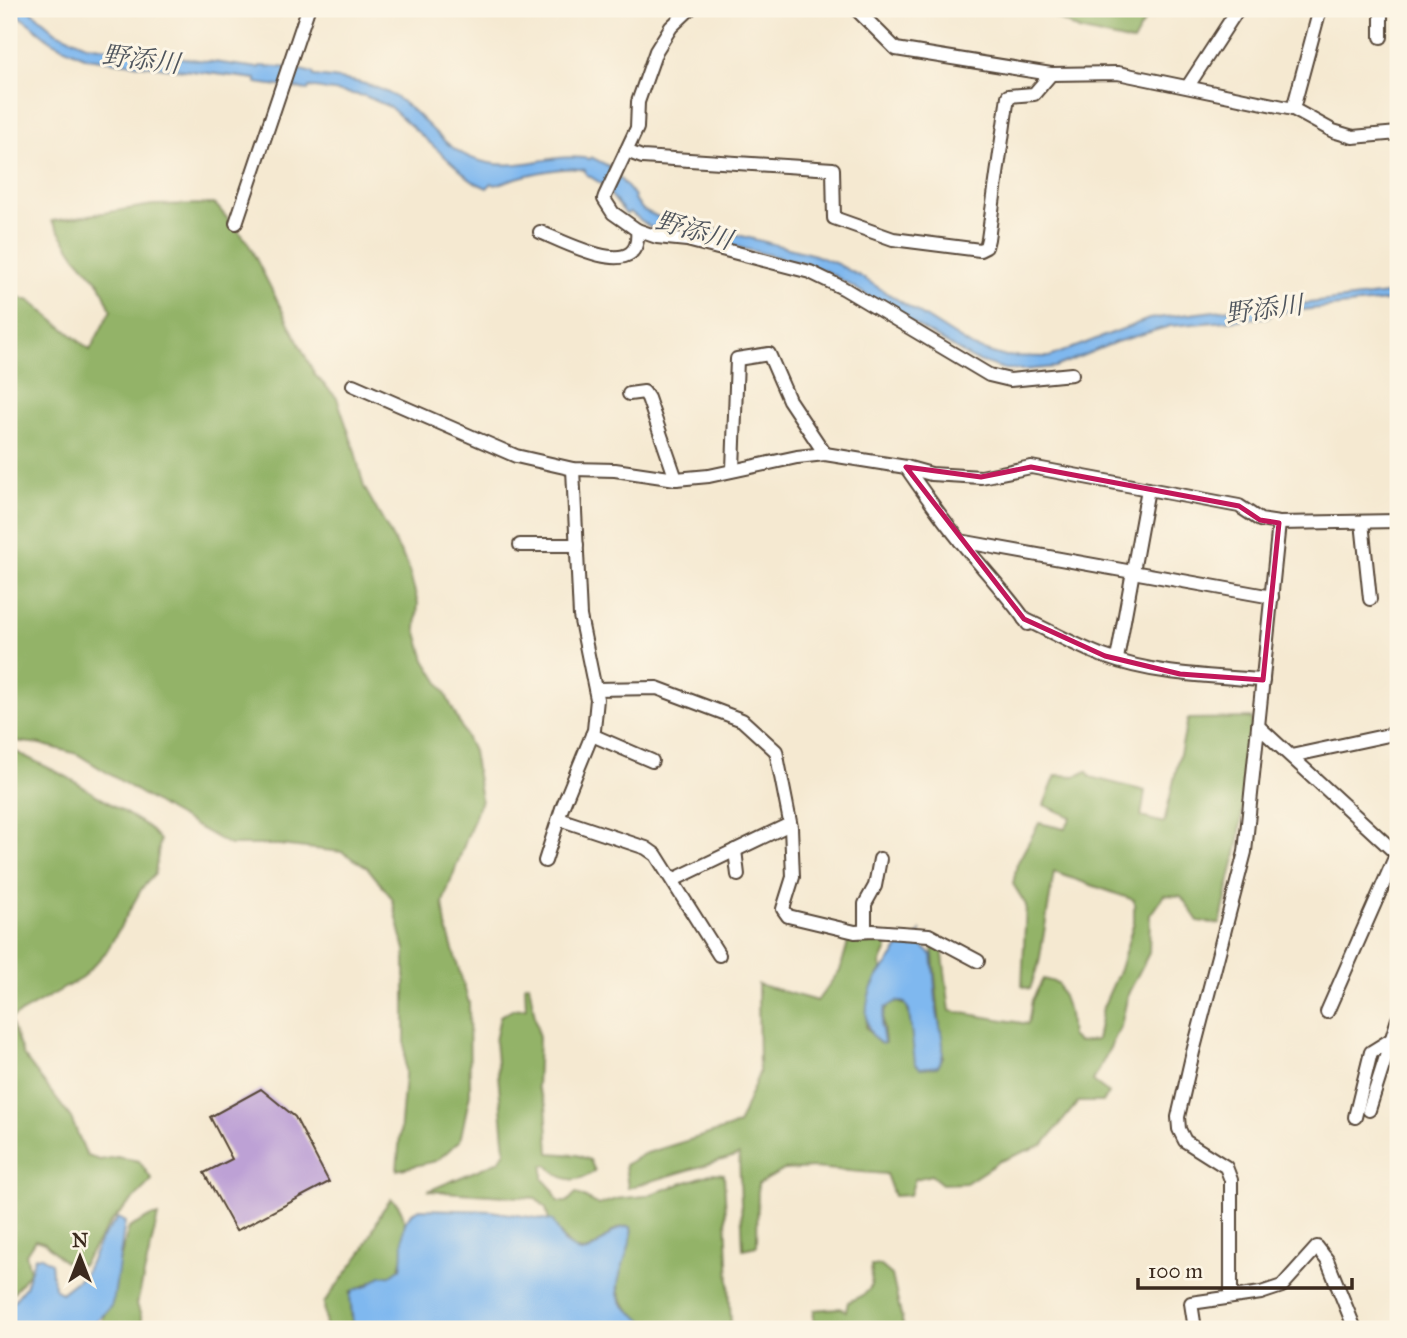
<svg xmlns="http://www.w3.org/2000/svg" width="1407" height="1338" font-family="'IM FELL Great Primer','Noto Serif JP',serif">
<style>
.forest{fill:#93b367;stroke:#676e42;stroke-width:2}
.water{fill:#7fb8ef;stroke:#5d7186;stroke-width:2}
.building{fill:#bda1d5}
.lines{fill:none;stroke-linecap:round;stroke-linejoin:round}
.street-casing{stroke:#574739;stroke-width:16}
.street{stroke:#fff;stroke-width:12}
.marked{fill:none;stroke:#c2185b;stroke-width:5;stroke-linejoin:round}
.labels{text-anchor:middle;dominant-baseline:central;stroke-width:6;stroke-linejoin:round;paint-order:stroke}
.water-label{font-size:26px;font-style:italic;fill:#4f555d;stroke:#fcf5e5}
</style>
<rect width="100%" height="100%" fill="#fcf5e5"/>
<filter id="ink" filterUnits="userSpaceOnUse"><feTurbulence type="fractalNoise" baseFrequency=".0143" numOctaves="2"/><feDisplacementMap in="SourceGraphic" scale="14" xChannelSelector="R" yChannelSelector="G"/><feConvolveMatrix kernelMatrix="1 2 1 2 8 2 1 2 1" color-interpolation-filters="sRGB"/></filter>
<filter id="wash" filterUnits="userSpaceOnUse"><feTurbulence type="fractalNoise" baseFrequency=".00686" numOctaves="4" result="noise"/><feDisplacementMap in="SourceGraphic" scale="28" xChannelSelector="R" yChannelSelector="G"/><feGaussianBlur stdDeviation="1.57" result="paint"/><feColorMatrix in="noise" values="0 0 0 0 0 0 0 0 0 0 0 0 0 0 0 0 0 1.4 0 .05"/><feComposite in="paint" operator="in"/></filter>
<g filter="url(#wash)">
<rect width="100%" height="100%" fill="#f5e9d1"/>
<g class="forest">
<polygon points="1040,9 1151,9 1133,42 1079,30"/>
<polygon points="215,204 247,241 315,375 337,398 354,448 364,487 407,564 418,603 416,629 425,660 444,691 473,751 481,800 443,902 446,926 469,1003 470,1094 460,1141 436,1161 397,1170 405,1076 405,950 392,898 367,867 342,852 279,845 230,845 169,811 77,754 40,744 14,741 14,751 67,777 148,827 160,840 155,874 142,888 107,951 82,978 10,1019 23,1055 71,1118 87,1156 100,1160 117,1157 139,1161 152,1180 111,1222 82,1265 63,1261 45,1243 35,1240 26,1254 30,1271 9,1299 9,294 30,301 90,350 111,310 100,284 76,257 52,221 153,205"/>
<path d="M1252 718 1239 840 1220 924 1198 921 1181 896 1164 895 1150 915 1149 953 1128 994 1121 1026 1093 1081 1109 1093 1103 1102H1078L1044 1144 1000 1161 966 1183 942 1184 931 1175 915 1179 910 1195 894 1196 886 1174 814 1168 784 1170 758 1184 757 1246 743 1249 739 1155 628 1188 625 1165 644 1154 738 1125 759 1073 758 984 817 1001 840 970 849 939 885 937 887 949 880 964 882 969 870 992 866 1027 879 1043H885C884 1026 877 1012 894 1001L907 1005 915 1046V1062L920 1068 937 1067 943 1057 932 945 942 947 950 1011 1028 1024 1032 1000 1043 979 1058 983 1069 1013 1071 1036 1078 1042 1097 1040 1103 1007 1120 969 1134 922V900L1054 872 1039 963 1030 989 1022 986 1026 905 1013 884 1017 864 1039 823 1065 829 1071 817 1044 805 1056 775 1076 776 1087 771 1090 777 1145 791 1141 817 1164 823 1188 719Z"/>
<path d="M529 984 539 1038 537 1087 546 1105 549 1153 577 1155 590 1160 595 1171C578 1184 561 1182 548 1165L543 1166V1179L553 1190 558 1202H567L576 1193 599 1205 616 1199 645 1196 713 1173 724 1174 731 1326 735 1329H656C647 1325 640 1319 633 1313 604 1288 625 1266 632 1235L631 1227C611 1223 604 1246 587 1250 567 1255 562 1230 549 1221L546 1208 536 1198 428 1191 499 1161 505 1151 495 1041 500 1016 514 1009 526 1008 525 985Z"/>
<path d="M391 1199C412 1210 408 1259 395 1275 377 1275 367 1287 350 1292L352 1324 358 1329H326L324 1303 364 1249 382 1211Z"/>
<polygon points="151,1216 158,1216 137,1304 145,1329 100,1329 129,1228"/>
<path d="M880 1265 892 1275 904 1329H813L814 1310 839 1308 846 1311 848 1302C870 1292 874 1291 871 1266Z"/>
</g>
<g class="water">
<path d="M11 9H29L56 32 86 45 258 68 260 66 293 68 313 73 314 76C341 79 368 81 392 95 424 113 441 149 477 160 520 174 549 151 590 159L591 157 609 166 635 196 634 199 643 210 665 220 715 229 815 255 837 264 860 276 973 347 1002 356 1049 357 1149 319 1272 304 1275 307 1387 294 1398 289V297L1386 301 1274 313 1269 317 1170 326 1116 342 1055 367 1024 370 1004 369 973 359 828 272 809 265 686 234 661 231 650 227 630 212 626 214 602 184 586 174 585 170C564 164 516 177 495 185L492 183 487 188 472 181 390 107 365 96 309 87 308 90 256 83V79L86 58 52 42Z"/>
<path d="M920 932V944L932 955C934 973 935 992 937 1011 939 1028 949 1050 938 1066L920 1068 915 1063 909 1011 905 1003 897 1001 885 1008 881 1025 884 1042 882 1044C862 1033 864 1002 874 983 879 972 888 965 894 955 898 950 898 946 904 942H914Z"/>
<path d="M420 1209 491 1211 549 1220 553 1221 564 1242 579 1252C600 1253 610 1224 631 1227 635 1251 605 1287 624 1306 633 1314 645 1322 655 1329H358L353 1324 350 1296 354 1290 367 1286 381 1276 391 1275 401 1268C407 1247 394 1218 420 1209Z"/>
<path d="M118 1218 125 1222 114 1297 111 1306 90 1329H9L11 1305 25 1287 35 1257 40 1256 51 1263C53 1273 50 1288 61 1293L84 1275 101 1239Z"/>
</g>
<g id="blocks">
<polygon class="building" points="261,1089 295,1117 329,1182 236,1231 204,1173 232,1159 210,1117"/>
</g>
</g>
<g filter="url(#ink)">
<use href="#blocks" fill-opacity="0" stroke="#574739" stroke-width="2"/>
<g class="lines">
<g class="street-casing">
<g id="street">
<polyline points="856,9 896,49 1051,74 1118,73 1293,109 1333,131 1353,137 1398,133"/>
<polyline points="1381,9 1381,37"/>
<polyline points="1188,86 1238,9"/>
<polyline points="1293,109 1320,9"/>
<polyline points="626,151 642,157 833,169 834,218 893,239 980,250 986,247 988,239 1008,96 1034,94 1051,74"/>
<polyline points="236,223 308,9"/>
<polyline points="637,230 657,237 687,240 810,272 843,288 989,375 1010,380 1072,374"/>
<path d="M540 232C563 241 643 285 637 230L613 213 604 199 605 196 637 128 638 102 656 51 671 27 690 9"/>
<polyline points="353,385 516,456 573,469 615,470 676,479 709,476 797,457 825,454 906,467 931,474 981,477 1031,467 1239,506 1260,520 1279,523 1398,521"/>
<polyline points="629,394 644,392 648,398 676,479"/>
<path d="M906 467C924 493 942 519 962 543 984 570 1008 595 1028 624"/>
<polyline points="733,469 737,359 769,354 789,400 825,454"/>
<polyline points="1362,522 1370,599"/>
<polyline points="960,541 1272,597"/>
<polyline points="520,545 577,545"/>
<path d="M1024 619C1050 631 1076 646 1103 656 1154 675 1209 676 1263 680"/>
<polyline points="1117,659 1148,489"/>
<polyline points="595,689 657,688 742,720 776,751 791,827 793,877 783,909 788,916 855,932 873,931 929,935 978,961"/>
<polyline points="1259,727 1398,855"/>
<polyline points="592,735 652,761"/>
<polyline points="1291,756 1398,733"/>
<polyline points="559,819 646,848 656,855 719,955"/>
<polyline points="735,850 738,875"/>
<polyline points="545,861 562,808 594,730 597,699 580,616 573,469"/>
<polyline points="673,880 790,824"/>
<polyline points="865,931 865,904 875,886 880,859"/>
<polyline points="1327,1012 1397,853"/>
<polyline points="1369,1110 1398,1019"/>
<polyline points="1355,1117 1371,1052 1392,1039 1398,1041"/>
<polyline points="1231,1297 1231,1180 1226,1167 1185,1141 1179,1129 1178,1117 1193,1052 1245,852 1279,523"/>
<polyline points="1195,1329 1191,1303 1261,1293 1282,1286 1317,1247 1327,1260 1355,1329"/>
</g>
</g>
<use href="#street" class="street"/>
</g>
</g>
<path class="marked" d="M906 467 981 477 1031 467 1239 506 1260 520 1279 523 1263 680 1180 674 1105 656 1024 619Z"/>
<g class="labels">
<g class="water-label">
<text transform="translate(141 59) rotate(7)">野添川</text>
<text transform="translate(694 230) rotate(16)">野添川</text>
<text transform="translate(1264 309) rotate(-7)">野添川</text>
</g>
</g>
<rect width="1407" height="1338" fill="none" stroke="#fcf5e5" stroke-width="35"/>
<g transform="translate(80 1257)" stroke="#fcf5e5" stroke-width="5" paint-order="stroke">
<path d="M0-5L12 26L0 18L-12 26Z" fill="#3b2a1e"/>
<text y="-10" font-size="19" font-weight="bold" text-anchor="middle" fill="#3b2a1e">N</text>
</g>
<path d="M1138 1278v10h214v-10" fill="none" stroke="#3b2a1e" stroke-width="3.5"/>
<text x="1148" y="1278" font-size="21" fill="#3b2a1e" stroke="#fcf5e5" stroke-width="5" paint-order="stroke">100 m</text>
</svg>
